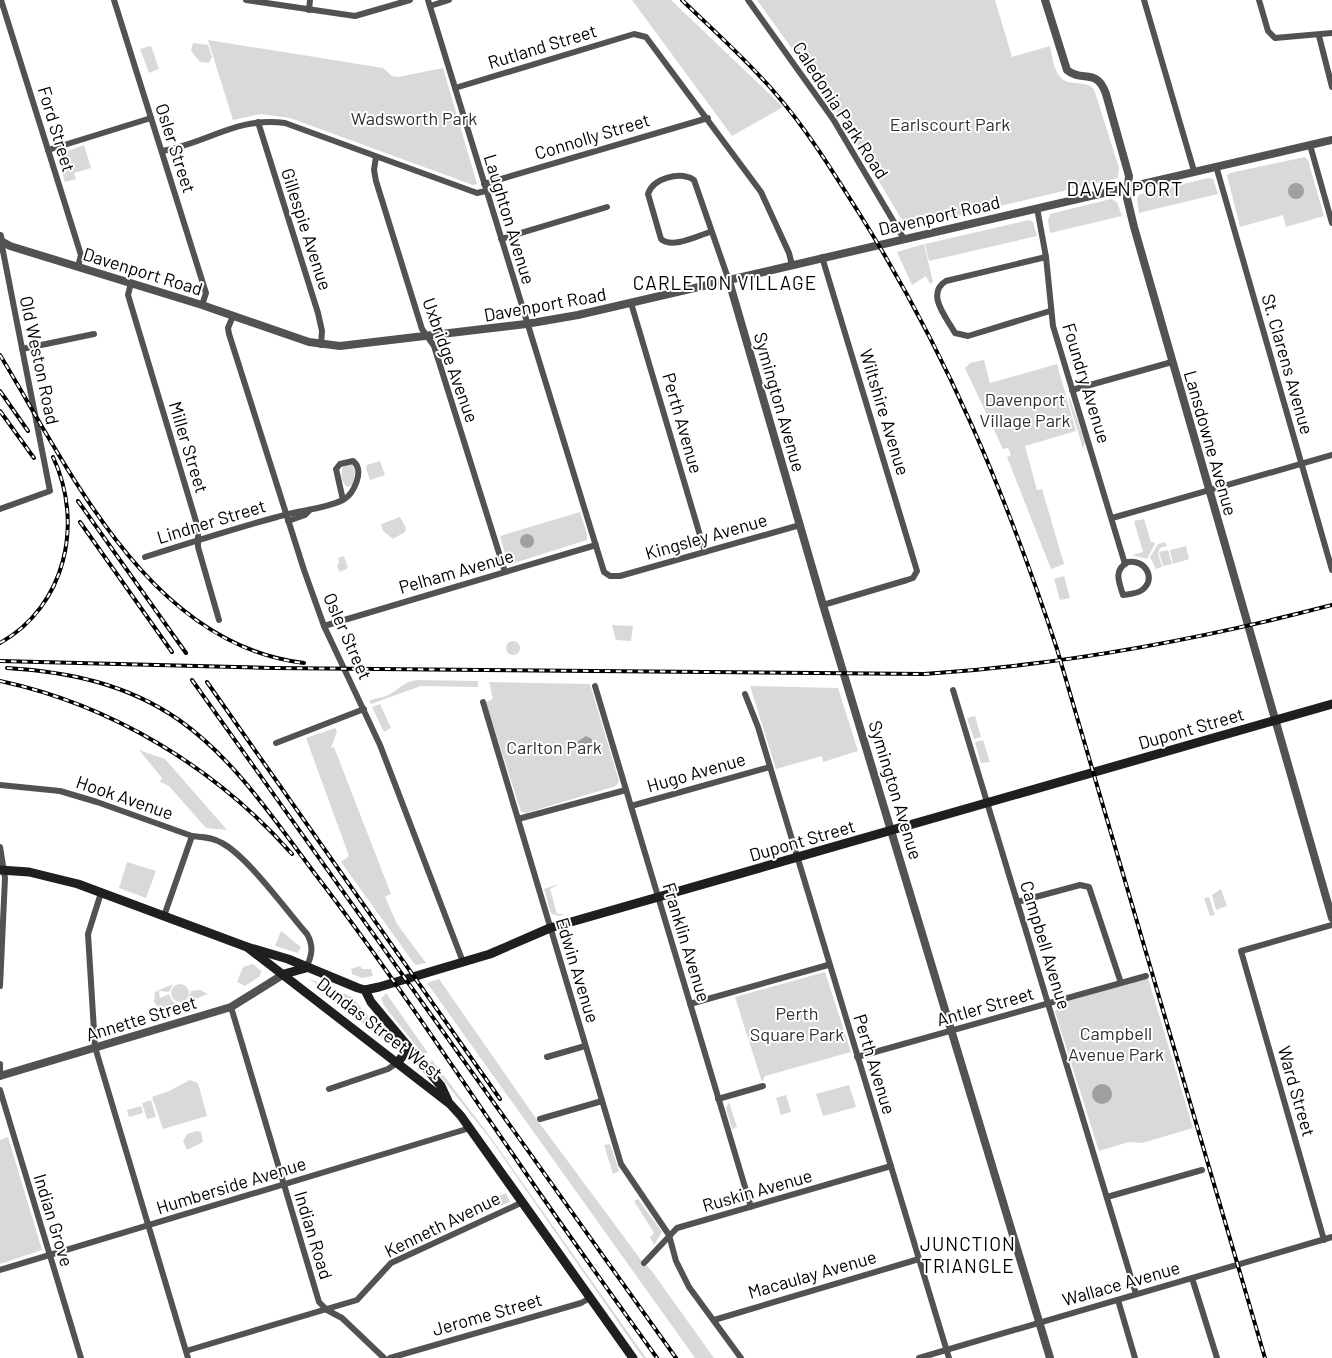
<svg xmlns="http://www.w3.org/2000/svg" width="1332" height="1358" font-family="Barlow,sans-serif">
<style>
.green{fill:#d9d9d9}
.water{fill:#a0a0a0}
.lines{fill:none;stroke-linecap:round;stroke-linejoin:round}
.minor{stroke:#525252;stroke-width:6}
.tertiary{stroke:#525252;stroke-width:8}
.secondary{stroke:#1f1f1f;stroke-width:9}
.rail-casing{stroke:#000;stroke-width:4}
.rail{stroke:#fff;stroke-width:2;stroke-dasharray:5.5;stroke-linecap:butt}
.labels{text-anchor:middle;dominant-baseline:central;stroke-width:4;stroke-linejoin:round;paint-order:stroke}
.street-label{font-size:18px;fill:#000;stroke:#fff}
.park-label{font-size:18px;fill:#303030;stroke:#fff}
.neighbourhood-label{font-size:19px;letter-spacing:1px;fill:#000;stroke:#fff}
.quarter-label{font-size:20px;letter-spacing:1px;fill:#000;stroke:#fff}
</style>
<rect width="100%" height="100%" fill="#fff"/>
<g class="green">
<polygon points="632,0 671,0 783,107 732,136"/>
<path d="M757 0H995L1012 57 1050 46C1052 55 1053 66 1058 74 1067 89 1083 78 1094 89L1119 168 1118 178 925 224 913 226 903 222 841 117Z"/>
<polygon points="208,40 383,68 392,76 398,77 443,68 477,184 473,185 290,118 261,114 233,120"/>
<polygon points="193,43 208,45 212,57 209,63 200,62 191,51"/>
<polygon points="151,46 159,69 149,73 140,49"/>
<polygon points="84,145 91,168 74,173 76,179 65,182 57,155"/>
<polygon points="1305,157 1308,160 1324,216 1286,227 1283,215 1240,227 1227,175 1230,173"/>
<polygon points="1208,178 1213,179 1218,194 1139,213 1137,198 1140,194"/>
<polygon points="1111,199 1117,202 1122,216 1050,233 1048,220 1050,214"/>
<polygon points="1029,220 1033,222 1037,236 929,261 925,244"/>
<polygon points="924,244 933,282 930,284 926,276 912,285 897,252"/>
<polygon points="984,360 990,383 1057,364 1076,431 1025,446 1037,490 1042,489 1064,564 1051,569 1007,457 1011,455 1008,448 1003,449 965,368 970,363"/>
<polygon points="1069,396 1085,442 1083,449 1069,402"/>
<polygon points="380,461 385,475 370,480 366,468 367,465"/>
<path d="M352 464 355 471 353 485 348 487C341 483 340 474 343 467Z"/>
<polygon points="580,512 587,534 587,540 514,563 507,560 500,536"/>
<polygon points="400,517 406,528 405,532 393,539 383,531 381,524"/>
<polygon points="1144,519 1151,542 1154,542 1155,544 1147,559 1132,555 1143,552 1134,521"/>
<polygon points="1165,542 1167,546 1160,548 1158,553 1162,567 1156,569 1150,557 1158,544"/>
<polygon points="1186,546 1189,559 1173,564 1170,550"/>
<polygon points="1168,550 1172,564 1163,566 1159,552"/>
<polygon points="344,556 348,568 340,572 337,566 339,562 338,558"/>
<polygon points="1064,576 1070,598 1060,600 1054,579"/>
<polygon points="612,625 633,626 631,641 616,640"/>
<circle cx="513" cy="648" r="7"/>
<path d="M416 680 478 681V687L421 686 371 704 369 701C376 697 385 698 392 693 400 688 404 682 416 680Z"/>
<polygon points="489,682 590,684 619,781 616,786 526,813 521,812 486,702 493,699"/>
<polygon points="750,686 838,688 858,751 823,762 822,756 776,769"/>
<polygon points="380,704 391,728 384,732 372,707"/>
<polygon points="975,716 981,737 974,739 967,718"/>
<polygon points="335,728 337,731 331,748 334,747 391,894 385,897 397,924 426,963 416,965 413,962 341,862 349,856 306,738"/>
<polygon points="983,740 990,762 981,763 975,742"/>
<polygon points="139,750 165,759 227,830 206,828 169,786 160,782 162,778"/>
<polygon points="127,862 156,871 146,898 119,888"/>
<polygon points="559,884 550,889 557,914 565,914 558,916 551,913 544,889"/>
<polygon points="1221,889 1227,906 1216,910 1212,895"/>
<polygon points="1209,897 1215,915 1210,916 1204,898"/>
<polygon points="281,931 301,947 298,953 275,946"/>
<polygon points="253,964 261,971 260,976 245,986 237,982 243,967"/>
<polygon points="360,966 362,969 371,969 373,976 362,978 352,974 351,969"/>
<polygon points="825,972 851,1052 765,1076 762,1082 735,997"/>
<polygon points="308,978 352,997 395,1048 318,989 318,985"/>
<polygon points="1148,978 1193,1128 1142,1143 1129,1142 1099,1151 1055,1012 1059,1004"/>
<polygon points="439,979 535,1117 641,1260 651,1270 714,1358 695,1358 427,983"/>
<path d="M173 984 169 992 159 991 160 998 169 994 172 1001 179 1005C169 1008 160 1012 154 1002L155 992Z"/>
<circle cx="180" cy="993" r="9"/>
<polygon points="200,990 208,994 186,1003 191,991"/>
<polygon points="386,993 428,1053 422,1053 385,1007 381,999"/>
<polygon points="432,1060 489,1135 646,1358 643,1358 491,1140 430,1063"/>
<polygon points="190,1080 198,1083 207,1116 163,1129 152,1097 169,1091"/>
<polygon points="849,1085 856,1107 823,1116 816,1094"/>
<polygon points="786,1095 791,1112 781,1115 776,1098"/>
<polygon points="151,1100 156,1117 147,1119 142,1103"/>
<polygon points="729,1102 737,1127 732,1129 726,1108"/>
<polygon points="141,1106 143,1113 129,1117 127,1110"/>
<polygon points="197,1131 201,1132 203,1142 187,1150 183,1141 187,1134"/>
<polygon points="8,1137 42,1250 0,1264 0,1140"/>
<polygon points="610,1144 619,1171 613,1174 604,1145"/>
<polygon points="506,1193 510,1202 498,1207 495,1198"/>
<polygon points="638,1199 662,1232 654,1245 650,1237 654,1233 634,1201"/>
</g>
<g class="water">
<circle cx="1296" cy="191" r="8"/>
<circle cx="527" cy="541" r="7"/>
<polygon points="586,736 592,739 592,748 576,750 574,744"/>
<circle cx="1102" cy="1094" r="10"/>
</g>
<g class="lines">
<g class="minor">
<polyline points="1,0 81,255 78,267"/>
<polyline points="114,0 206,293 202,305"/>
<polyline points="246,0 355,16 410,0"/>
<polyline points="428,0 604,572 610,576 620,576 800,525"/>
<polyline points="748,0 833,119 904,239"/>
<polyline points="1144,0 1194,171"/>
<polyline points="1259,0 1268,31 1275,38 1332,33"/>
<polyline points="430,6 449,0"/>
<polyline points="309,10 310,0"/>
<polyline points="1319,36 1332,87"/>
<polyline points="455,88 634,34 646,37 761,192 789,253 792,265"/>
<polyline points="258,122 318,313 322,331 321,345"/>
<polyline points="1310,145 1332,223"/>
<polyline points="48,150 151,118"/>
<path d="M162 151C205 144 238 116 285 123L477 193 486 191"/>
<polyline points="376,157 374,170 376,181 422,329 434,346 505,572"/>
<polyline points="1216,166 1332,570"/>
<polyline points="484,184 708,118"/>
<polyline points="1037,208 1046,257 1053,326 1125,564"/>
<path d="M710 232C697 236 672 249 661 239L648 194C653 178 680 171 694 180L729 281"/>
<polyline points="501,239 607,207"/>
<polyline points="822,257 917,571 913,578 907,580 823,605"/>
<path d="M1046 257 946 281C925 294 947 318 955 333L968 336 1050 311"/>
<polyline points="131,283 128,295 198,528 198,547 219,620"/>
<polyline points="631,303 705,552"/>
<polyline points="233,316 228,328 229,334 304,570 324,626 380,745 463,962"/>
<polyline points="22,349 94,334"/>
<polyline points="1072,390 1172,362"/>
<polyline points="0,509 50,491 1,241"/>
<polyline points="1112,518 1332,455"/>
<polyline points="288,521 305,515 309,511"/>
<path d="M145 557C189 543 233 529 277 517 299 510 322 510 343 500 354 494 365 470 353 461L340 464 336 469 343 500"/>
<path d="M1128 562C1145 559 1157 579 1142 590 1137 594 1129 594 1123 595 1119 582 1113 570 1128 562Z"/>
<polyline points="324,626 596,545"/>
<polyline points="595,686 751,1207"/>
<polyline points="953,690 1136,1294"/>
<polyline points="745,694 758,727 949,1358"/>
<polyline points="483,702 621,1164 669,1235 676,1261 689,1287 741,1358"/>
<polyline points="276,743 364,709"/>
<path d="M0 785 60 791 97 802 192 836C202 837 213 837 222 843 248 857 286 910 307 934 314 946 312 956 306 968"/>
<polyline points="631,806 770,767"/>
<polyline points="518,819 626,790"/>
<polyline points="0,847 5,878 0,986"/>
<polyline points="101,893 88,934 95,1047 188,1358"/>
<polyline points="1017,902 1080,885 1089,887 1121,983"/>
<polyline points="164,916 192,836"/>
<polyline points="690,1004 828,965"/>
<polyline points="231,1007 319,1302 327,1310 342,1318 384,1358"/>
<polyline points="547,1057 585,1046"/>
<polyline points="857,1057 1146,976"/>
<polyline points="0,1064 0,1070"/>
<polyline points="329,1089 388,1069 398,1062"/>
<polyline points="0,1090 81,1358"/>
<polyline points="718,1099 763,1086"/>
<polyline points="540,1119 602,1101"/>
<polyline points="1107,1197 1202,1170"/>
<polyline points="1324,1240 1241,951 1332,925"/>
<polyline points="644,1263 677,1228 891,1166"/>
<polyline points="0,1270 470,1128"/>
<polyline points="1192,1278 1217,1358"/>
<polyline points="1118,1300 1135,1358"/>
<polyline points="714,1320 919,1259"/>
<polyline points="186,1351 357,1300 391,1263 523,1202"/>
<polyline points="390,1358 581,1303 590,1298"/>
<polyline points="919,1358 1332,1237"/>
</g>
<g class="tertiary">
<path d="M1045 0 1067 70C1082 83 1097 67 1106 94L1129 176 1127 198 1134 227 1332 918"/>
<polyline points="0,236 1,241 10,246 202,305 309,342 340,346 526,324 578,315 1332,140"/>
<polyline points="729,281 823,605 1050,1358"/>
<polyline points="0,1076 231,1007 284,974"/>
</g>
<g class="secondary">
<polyline points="0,870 29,872 78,884 247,947 450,1104 461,1116 633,1358"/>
<polyline points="247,947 288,959 358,988 365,990 379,987 490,954 550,928 1332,704"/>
<polyline points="284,974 306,968"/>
<polyline points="365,990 371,1002 441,1086 448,1101"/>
<polyline points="398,1062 405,1053 404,1043"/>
</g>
<g class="rail-casing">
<g id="rail">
<path d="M682 0C714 31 747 60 776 94 808 131 833 172 859 213 947 353 1005 492 1057 649L1265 1358"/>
<path d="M0 355C71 472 150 645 304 663"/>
<polyline points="0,391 28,431"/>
<polyline points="0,411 34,458"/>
<polyline points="78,501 186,653"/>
<polyline points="80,522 172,652"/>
<path d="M0 643C66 606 84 523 53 457"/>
<path d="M0 661 272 668 924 674C1062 665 1198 640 1332 605"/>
<path d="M7 668C70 672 127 684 179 720 237 761 276 823 319 879 387 968 448 1060 512 1153 559 1222 608 1290 657 1358"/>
<polyline points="192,680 676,1358"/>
<path d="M0 681C112 705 216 768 292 854"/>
<polyline points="207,682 500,1099"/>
</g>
</g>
<use href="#rail" class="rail"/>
</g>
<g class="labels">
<g class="street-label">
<text transform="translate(542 46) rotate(-17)">Rutland Street</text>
<text transform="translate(841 110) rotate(57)">Caledonia Park Road</text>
<text transform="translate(57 129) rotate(73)">Ford Street</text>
<text transform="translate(592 136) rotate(-17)">Connolly Street</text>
<text transform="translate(176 148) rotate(72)">Osler Street</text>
<text transform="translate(939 215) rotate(-13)">Davenport Road</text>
<text transform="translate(510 219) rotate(73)">Laughton Avenue</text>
<text transform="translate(307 229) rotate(72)">Gillespie Avenue</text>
<text transform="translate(143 271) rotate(17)">Davenport Road</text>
<text transform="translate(545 304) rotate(-10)">Davenport Road</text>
<text transform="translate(40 360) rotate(78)">Old Weston Road</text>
<text transform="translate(451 360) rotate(70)">Uxbridge Avenue</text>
<text transform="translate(1288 364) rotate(74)">St. Clarens Avenue</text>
<text transform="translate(1087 383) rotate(73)">Foundry Avenue</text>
<text transform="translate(780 402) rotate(74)">Symington Avenue</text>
<text transform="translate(885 412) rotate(73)">Wiltshire Avenue</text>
<text transform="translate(683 423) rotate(74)">Perth Avenue</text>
<text transform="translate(1211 443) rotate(74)">Lansdowne Avenue</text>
<text transform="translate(189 447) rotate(73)">Miller Street</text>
<text transform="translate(211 521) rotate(-17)">Lindner Street</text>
<text transform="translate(706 536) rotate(-16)">Kingsley Avenue</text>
<text transform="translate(456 571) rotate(-16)">Pelham Avenue</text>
<text transform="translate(348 636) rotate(66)">Osler Street</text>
<text transform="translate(1191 728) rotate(-16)">Dupont Street</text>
<text transform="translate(696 772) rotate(-16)">Hugo Avenue</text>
<text transform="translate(896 790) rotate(73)">Symington Avenue</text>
<text transform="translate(125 797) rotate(19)">Hook Avenue</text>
<text transform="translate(802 840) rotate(-16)">Dupont Street</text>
<text transform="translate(687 942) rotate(73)">Franklin Avenue</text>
<text transform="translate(1046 945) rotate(73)">Campbell Avenue</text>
<text transform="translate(578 970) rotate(73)">Edwin Avenue</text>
<text transform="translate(985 1006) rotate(-16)">Antler Street</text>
<text transform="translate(141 1018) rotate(-17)">Annette Street</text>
<text transform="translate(380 1028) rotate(38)">Dundas Street West</text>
<text transform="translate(875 1064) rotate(73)">Perth Avenue</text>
<text transform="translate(1297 1091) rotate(74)">Ward Street</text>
<text transform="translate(231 1185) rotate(-17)">Humberside Avenue</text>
<text transform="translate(757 1190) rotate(-16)">Ruskin Avenue</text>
<text transform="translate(54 1220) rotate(73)">Indian Grove</text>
<text transform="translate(442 1224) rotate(-26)">Kenneth Avenue</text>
<text transform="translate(314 1235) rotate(73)">Indian Road</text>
<text transform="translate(812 1274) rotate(-16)">Macaulay Avenue</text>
<text transform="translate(1121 1283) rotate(-16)">Wallace Avenue</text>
<text transform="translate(487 1314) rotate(-16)">Jerome Street</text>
</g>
<g class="park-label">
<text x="414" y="118">Wadsworth Park</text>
<text x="950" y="124">Earlscourt Park</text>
<text x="1025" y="399">Davenport<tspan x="1025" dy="21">Village Park</tspan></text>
<text x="554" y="747">Carlton Park</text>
<text x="797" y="1013">Perth<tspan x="797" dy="21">Square Park</tspan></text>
<text x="1116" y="1033">Campbell<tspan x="1116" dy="21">Avenue Park</tspan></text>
</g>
<g class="neighbourhood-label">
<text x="725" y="282">CARLETON VILLAGE</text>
<text x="968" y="1243">JUNCTION<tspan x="968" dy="22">TRIANGLE</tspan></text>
</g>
<g class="quarter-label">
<text x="1125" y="188">DAVENPORT</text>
</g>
</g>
</svg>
